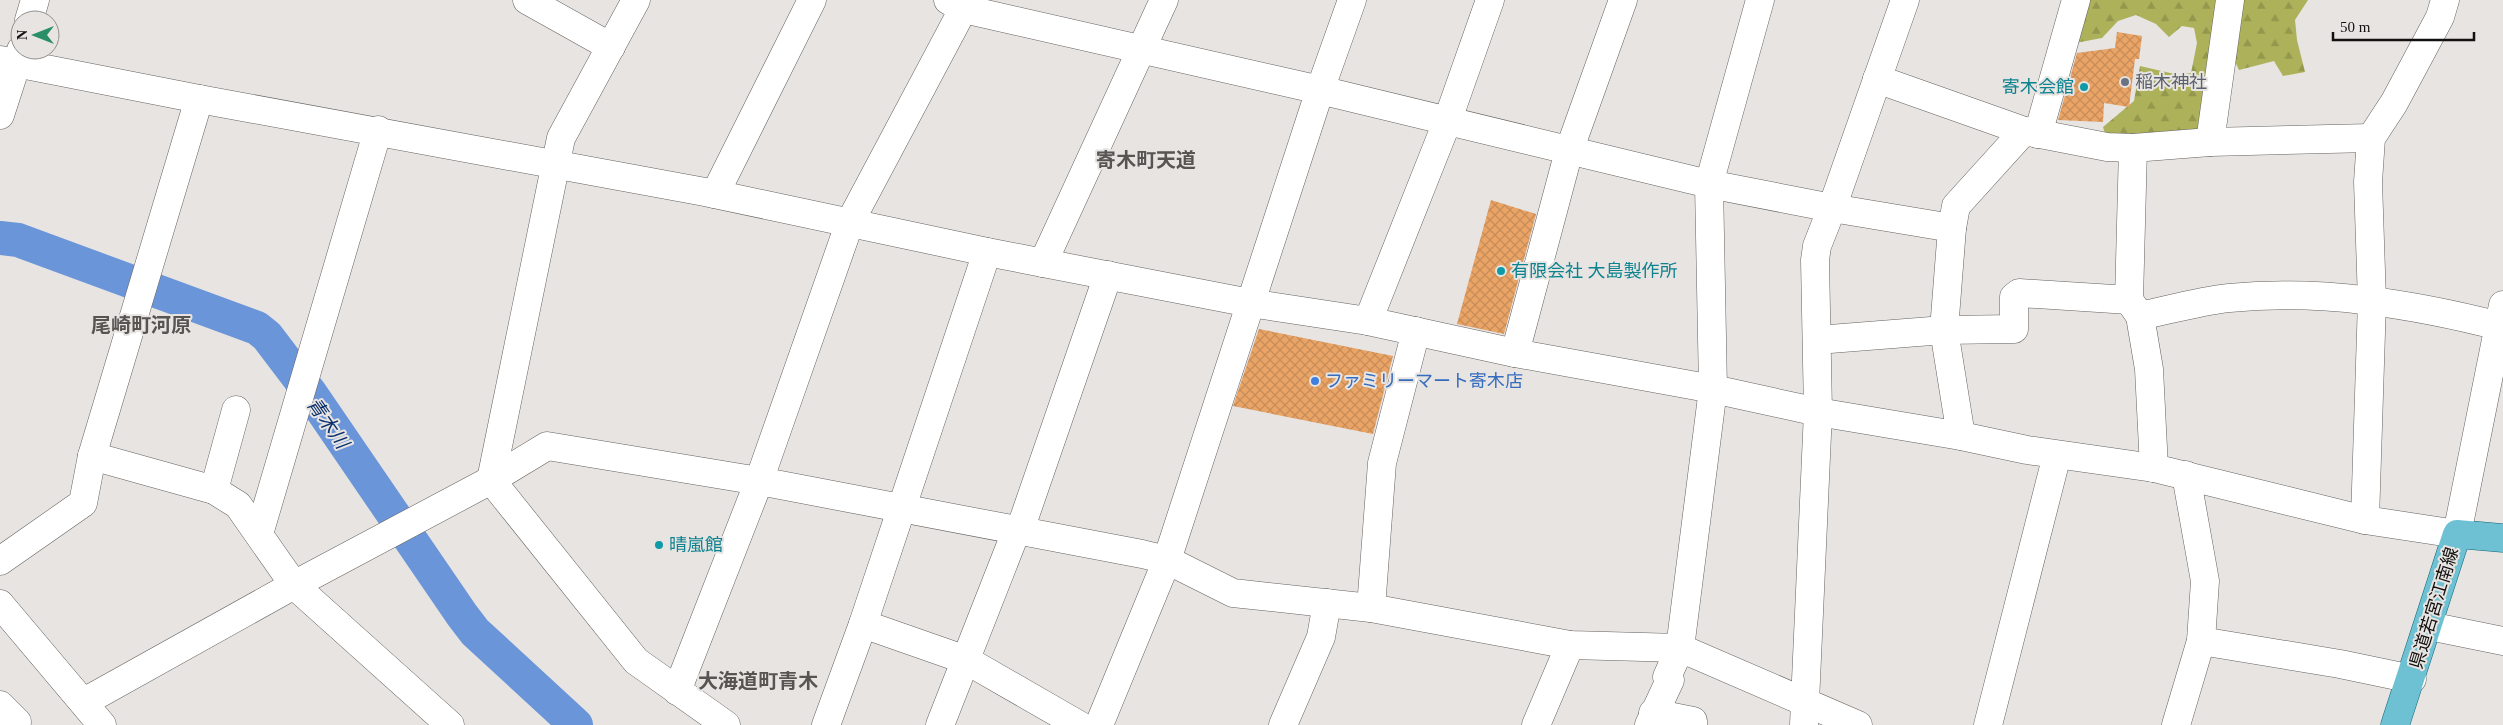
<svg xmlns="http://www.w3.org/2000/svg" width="2503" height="725" font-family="'Times New Roman','Noto Sans JP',serif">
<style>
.forest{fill:url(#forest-firs)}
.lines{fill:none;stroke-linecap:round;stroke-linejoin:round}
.river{stroke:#6a95d9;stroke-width:34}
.building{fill:url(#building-cross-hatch)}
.minor-casing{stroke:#656260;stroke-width:29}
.major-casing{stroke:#0f687b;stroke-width:29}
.minor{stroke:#fff;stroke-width:28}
.major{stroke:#6ec1d3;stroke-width:28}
.worship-dot{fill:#6b7280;stroke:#e7e4e2;stroke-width:2}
.culture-dot{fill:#0f9aa8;stroke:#e7e4e2;stroke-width:2}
.shop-dot{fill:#3f7fe0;stroke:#e7e4e2;stroke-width:2}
.labels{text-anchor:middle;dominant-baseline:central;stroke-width:4;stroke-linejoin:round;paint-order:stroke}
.worship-label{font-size:18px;fill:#5b616d;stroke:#e7e4e2;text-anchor:start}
.culture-label{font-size:18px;fill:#0d838f;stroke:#e7e4e2;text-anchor:start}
.shop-label{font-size:18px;fill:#366cbe;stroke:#e7e4e2;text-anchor:start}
.street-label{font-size:18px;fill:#121110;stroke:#e7e4e2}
.water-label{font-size:19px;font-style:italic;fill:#09306d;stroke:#e7e4e2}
.quarter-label{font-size:20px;font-weight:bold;fill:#575452;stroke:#e7e4e2}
</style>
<defs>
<pattern id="forest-firs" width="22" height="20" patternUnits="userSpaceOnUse" patternTransform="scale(1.25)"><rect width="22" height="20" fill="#adb25a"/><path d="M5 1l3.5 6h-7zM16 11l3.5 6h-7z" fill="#94984d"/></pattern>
<pattern id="building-cross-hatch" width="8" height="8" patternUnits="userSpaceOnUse" patternTransform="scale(1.25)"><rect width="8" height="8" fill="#e9a466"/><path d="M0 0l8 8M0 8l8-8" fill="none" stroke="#c78c57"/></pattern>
</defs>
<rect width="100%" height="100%" fill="#e7e4e2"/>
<g class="forest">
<polygon points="2082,0 2220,0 2201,138 2106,137 2103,127 2134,101 2140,66 2179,75 2191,73 2197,43 2194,28 2182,26 2169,37 2156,24 2136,15 2118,21 2102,38 2070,44"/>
<polygon points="2239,0 2308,0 2295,20 2297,40 2305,72 2283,76 2274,61 2239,70 2232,55"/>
</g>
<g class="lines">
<polyline class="river" points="0,238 18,240 257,328 267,336 311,394 462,615 475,632 576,725"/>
</g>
<g class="building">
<polygon points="2117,32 2142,36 2139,59 2135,59 2129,107 2104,103 2103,122 2058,120 2077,53 2115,48"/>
<polygon points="1491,200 1536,214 1504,334 1457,324"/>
<polygon points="1259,329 1393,356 1373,434 1233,406"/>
</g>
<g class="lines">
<g class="minor-casing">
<g id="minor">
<polyline points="527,0 611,47"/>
<polyline points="636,0 561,138 491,480 636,661 726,725"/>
<polyline points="948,0 964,9 1320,90 1709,184 1832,208 1905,0"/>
<polyline points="29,20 35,0"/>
<polyline points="0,60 199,99 705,192 987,252 1250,303 1368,321 1515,353 1713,389 1818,412 1961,436 2027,450 2154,468 2365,520 2457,534 2503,305"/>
<polyline points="1877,79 2024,131"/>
<polyline points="0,115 21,50"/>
<polyline points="2038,134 2076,0"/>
<polyline points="2210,142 2230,0"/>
<polyline points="2133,148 2129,300 2140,316 2149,369 2154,468"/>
<polyline points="715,194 812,0"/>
<polyline points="1043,263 1164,0"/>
<path d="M2140 316C2169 310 2200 301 2229 298 2321 289 2414 304 2503 327"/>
<polyline points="1368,321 1447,122 1490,0"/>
<polyline points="1817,340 1944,330 2014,329 2014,297 2019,293 2129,300"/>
<polyline points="1515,353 1569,151 1623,0"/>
<polyline points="1961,436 1944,330 1952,228 1956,206 2024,131 2107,147 2133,148 2210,142 2371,138"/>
<polyline points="92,456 214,490 238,505 294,585 450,725"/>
<polyline points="214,490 236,410"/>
<polyline points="2365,520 2372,301 2368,182 2371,138 2394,103 2440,17 2445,0"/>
<polyline points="1020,530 1108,275"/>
<polyline points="259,534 378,130"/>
<polyline points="0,561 83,503 92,456 199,99"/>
<polyline points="0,604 102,725"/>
<polyline points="1371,608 1382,463 1416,331"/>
<polyline points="863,624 966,660 1079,725"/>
<polyline points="2429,626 2503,641"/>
<polyline points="2201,641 2340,664 2412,679"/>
<polyline points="677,691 759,481 850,222 968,0"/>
<polyline points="84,702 294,585 491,480 547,446 759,481 1142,554 1167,560 1233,593 1371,608 1570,645 1680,648 1713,389 1709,184 1760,0"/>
<polyline points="0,705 17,722 8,725"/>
<polyline points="1653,713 1693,721 1693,725"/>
<polyline points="826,725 863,624 987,252"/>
<polyline points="940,725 1017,529"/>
<polyline points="1099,725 1167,560 1320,90 1352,0"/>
<polyline points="1283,725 1321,637 1327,603"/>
<polyline points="1536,725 1570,645"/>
<polyline points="1649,725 1670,680 1667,677 1680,648 1858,725"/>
<polyline points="1804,725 1818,412 1815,260 1817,246 1832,208 1952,228"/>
<polyline points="1988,725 2057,455"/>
<polyline points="2176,725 2201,641 2205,581 2186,475"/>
</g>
</g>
<g class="major-casing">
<polyline id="major" points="2395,725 2457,534 2503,538"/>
</g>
<use href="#minor" class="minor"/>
<use href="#major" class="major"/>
</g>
<circle class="worship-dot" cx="2125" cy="82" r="5"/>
<g class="culture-dot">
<circle cx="2084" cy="87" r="5"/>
<circle cx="1501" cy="271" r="5"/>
<circle cx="659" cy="545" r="5"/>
</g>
<circle class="shop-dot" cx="1315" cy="381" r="5"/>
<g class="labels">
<g class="worship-label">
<text x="2135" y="82">稲木神社</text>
</g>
<g class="culture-label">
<text x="2074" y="87" text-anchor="end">寄木会館</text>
<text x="1511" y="271">有限会社 大島製作所</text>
<text x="669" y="545">晴嵐館</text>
</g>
<g class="shop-label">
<text x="1325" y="381">ファミリーマート寄木店</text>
</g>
<g class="street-label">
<text transform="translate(2434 608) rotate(-73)">県道若宮江南線</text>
</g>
<g class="water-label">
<text transform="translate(328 423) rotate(55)">青木川</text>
</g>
<g class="quarter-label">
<text x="1146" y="160">寄木町天道</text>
<text x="141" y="325">尾崎町河原</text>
<text x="758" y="681">大海道町青木</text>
</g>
</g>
<g transform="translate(35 35) rotate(270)"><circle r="24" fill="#e7e4e2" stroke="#92908e"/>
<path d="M0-4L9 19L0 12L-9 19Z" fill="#2a8e69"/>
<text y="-8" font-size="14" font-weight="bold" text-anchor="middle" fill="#121110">N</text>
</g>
<path d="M2333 32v8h141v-8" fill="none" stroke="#121110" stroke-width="2.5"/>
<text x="2340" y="32" font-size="15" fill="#121110" stroke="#e7e4e2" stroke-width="4" paint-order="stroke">50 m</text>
</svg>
